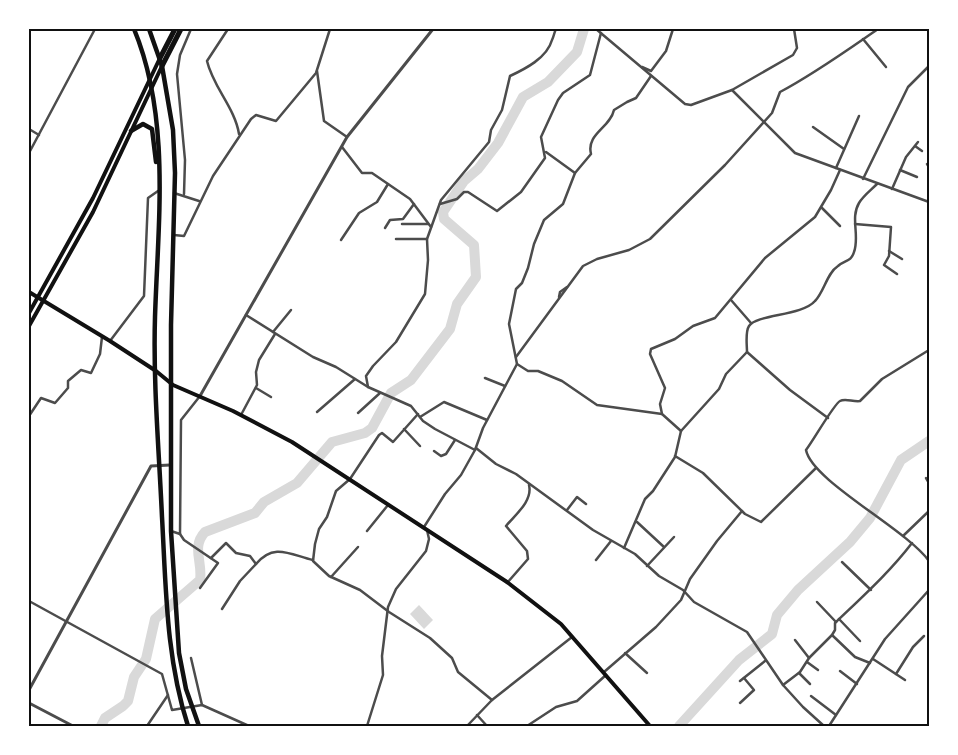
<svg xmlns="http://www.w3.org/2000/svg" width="958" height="755" font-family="Roboto,sans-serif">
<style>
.water{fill:#d9d9d9}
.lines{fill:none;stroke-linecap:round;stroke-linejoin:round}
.river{stroke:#d9d9d9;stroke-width:10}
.minor{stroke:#4c4c4c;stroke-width:2.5}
.tertiary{stroke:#4c4c4c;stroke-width:3}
.secondary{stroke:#111;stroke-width:4}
.trunk{stroke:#111;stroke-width:4.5}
.motorway{stroke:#111;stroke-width:5}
.neatline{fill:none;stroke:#111;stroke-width:2}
</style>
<rect width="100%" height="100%" fill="#fff"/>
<polygon class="water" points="419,605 433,620 424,629 410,614"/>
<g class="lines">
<g class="river">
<path d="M101 726 105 718 123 706 128 701 134 677 146 659 155 619 200 580C203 562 191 547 205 532L255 513 264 502 297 483 332 442 365 433 372 428 391 393 411 380 450 329 457 304 476 277 474 245 444 219 443 212 464 181 478 169 498 143 523 97 548 82 577 52 584 29"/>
<polyline points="679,726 739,660 772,634 777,615 798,590 850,542 870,518 901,460 929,441"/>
</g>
<g class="minor">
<path d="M228 29 207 61C213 87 235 108 239 134"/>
<polyline points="596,29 685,104 691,105 732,90 793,55 797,48 794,29"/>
<polyline points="863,39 886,67"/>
<polyline points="642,67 651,71 666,51 673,29"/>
<polyline points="317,71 324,121 347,137"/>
<path d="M651 76 636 98 627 102 614 110C610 128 586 134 591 154L575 173 563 204 544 220 534 244 528 268 522 283 516 289 509 324 517 364 528 371H538L562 381 597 405 662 414"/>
<polyline points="732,90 795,153 929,202"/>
<polyline points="813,127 844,149"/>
<polyline points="29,129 39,135"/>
<polyline points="915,146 922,151"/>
<polyline points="342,147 362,173 372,173 410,199 431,227"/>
<polyline points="546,152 575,173"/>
<polyline points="29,153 95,29"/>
<polyline points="927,164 929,167"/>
<polyline points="836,168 859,116"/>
<polyline points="900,170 917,177"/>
<polyline points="863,179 908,87 929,66"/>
<polyline points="892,189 906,157 918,142"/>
<polyline points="174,193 199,201"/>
<polyline points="184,194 185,160 177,74 180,55 191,29"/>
<polyline points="440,204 457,199 464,192 468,192 497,211 521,192 545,158 541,137 558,100 563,93 590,75 601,33"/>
<polyline points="822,208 840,226"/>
<polyline points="402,224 428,224"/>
<polyline points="855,224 891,227 889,256 884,265 897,274"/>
<polyline points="385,228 390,220 403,219 414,204"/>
<polyline points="174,235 184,236 213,176 251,119 256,115 276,121 316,73 330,29"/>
<polyline points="396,239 427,239"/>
<polyline points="341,240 359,213 377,202 388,184"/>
<polyline points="889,251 902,259"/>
<polyline points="559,297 560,292 567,287"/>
<polyline points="731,300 751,323"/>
<polyline points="246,315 313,357 336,367 368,387 411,406 423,421 435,429 475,450"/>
<polyline points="273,332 291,310"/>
<polyline points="110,341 144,296 148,198 158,191"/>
<path d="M929 350 882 379 860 401C853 402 845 398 840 401 834 404 813 441 806 450 812 481 906 529 929 561"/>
<polyline points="747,352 790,390 828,418"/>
<path d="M516 357 583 266 597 259 629 250 650 239 725 165 772 113 780 92C814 74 846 51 878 29"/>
<polyline points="485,378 505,386"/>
<path d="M368 387 366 376 373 366 396 342 425 294 428 260 427 239 441 200 489 142 491 130 502 110 510 76C525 69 547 58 552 40 554 36 554 33 556 29"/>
<polyline points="256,388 271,397"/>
<polyline points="317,412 355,379"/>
<polyline points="358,413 380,393"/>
<polyline points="418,414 393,442 382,433 379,435 350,479 336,491 327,517 319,529 315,544 313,561 329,576 360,590 389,612 430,638 452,658 458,672 492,700"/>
<polyline points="241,415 257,385 256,372 259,360 275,334"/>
<polyline points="29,416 41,398 55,403 68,388 68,381 81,370 91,373 100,354 102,337"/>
<polyline points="420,417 444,402 487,420"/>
<polyline points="404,429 420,446"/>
<polyline points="681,431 662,414 660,404 665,388 650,354 651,349 675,339 693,326 715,318 765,258 815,217 831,190 840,170"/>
<polyline points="476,448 496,464 516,474 593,530 635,554 659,576 683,590 694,602 747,632 783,685 803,707 824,726"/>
<polyline points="434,451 441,456 446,454 455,440"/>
<polyline points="675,456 703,473 745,514 761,522 816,468"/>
<polyline points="926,478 929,483"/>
<polyline points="567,510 577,497 586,504"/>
<polyline points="637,522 664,547"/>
<polyline points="424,527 445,494 461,475 475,450 483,428 517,364"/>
<polyline points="171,531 180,534 181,420 200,396"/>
<polyline points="367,531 388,505"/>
<polyline points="180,534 184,540 218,563 200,588"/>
<polyline points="903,536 929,511"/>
<path d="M624 548 645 499 653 491 675 457 681 431 719 389 726 374 747 352C747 345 745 332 749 326 757 314 802 316 815 301 824 292 827 273 838 266 845 260 851 262 854 252 860 236 850 218 859 203 863 196 871 190 877 184"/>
<path d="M211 558 226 543 236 553 250 556 256 564C274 542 291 555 313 560"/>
<polyline points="596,560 611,541"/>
<polyline points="842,562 871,590"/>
<polyline points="647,566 674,537"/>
<polyline points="331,577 358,547"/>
<path d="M507 583 528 559 527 551 506 526C515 515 533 501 529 485"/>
<polyline points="29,601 162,674 172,710 202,705 249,726"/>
<polyline points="817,602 836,622"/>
<polyline points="222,609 240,581 256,564"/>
<polyline points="839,619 860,641"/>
<polyline points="832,635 855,657 870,663"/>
<polyline points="795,640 809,658"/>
<polyline points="625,653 647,673"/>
<polyline points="191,658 202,705"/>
<polyline points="873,659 905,680"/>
<polyline points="807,662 818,670"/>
<polyline points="840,671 857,684"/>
<polyline points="604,672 656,627 681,600 690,579 717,541 742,511"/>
<polyline points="799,673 810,684"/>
<polyline points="896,674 913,647 924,636"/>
<polyline points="740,681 765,661"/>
<path d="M783 685 800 672 809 658 832 635 835 630V623C862 597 889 573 912 543"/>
<polyline points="811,696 836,715"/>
<polyline points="740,703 754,690 744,678"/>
<polyline points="477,715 487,726"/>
<polyline points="147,726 168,695"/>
<polyline points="367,726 383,675 382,656 388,607 396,589 426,551 429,539 427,530"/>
<polyline points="467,726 492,700 572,637"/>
<polyline points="527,726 556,707 577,701 606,675"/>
<polyline points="829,726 885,639 929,590"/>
</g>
<g class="tertiary">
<polyline points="200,396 347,137 433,29"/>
<polyline points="29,690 151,466 170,465"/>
<polyline points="29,703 73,726"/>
</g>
<g class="secondary">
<polyline points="29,292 110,341 156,371 173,385 233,411 292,442 507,582 561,624 650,726"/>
<polyline points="29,313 93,198 160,58"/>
<polyline points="29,326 93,212 162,66"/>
</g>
<g class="trunk">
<path d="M134 29C171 118 158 222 155 317 153 383 159 450 162 517 166 588 166 658 188 726"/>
<polyline points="149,29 162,66 173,130 175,173 171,325 171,531 179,653 186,689 199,726"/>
<polyline points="131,131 143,124 152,129 156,162"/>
</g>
<g class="motorway">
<polyline points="160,58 175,29"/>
<polyline points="162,66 181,29"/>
</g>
</g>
<rect width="958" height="755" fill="none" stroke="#ffffff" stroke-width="60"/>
<rect x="30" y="30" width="898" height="695" class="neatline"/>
</svg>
